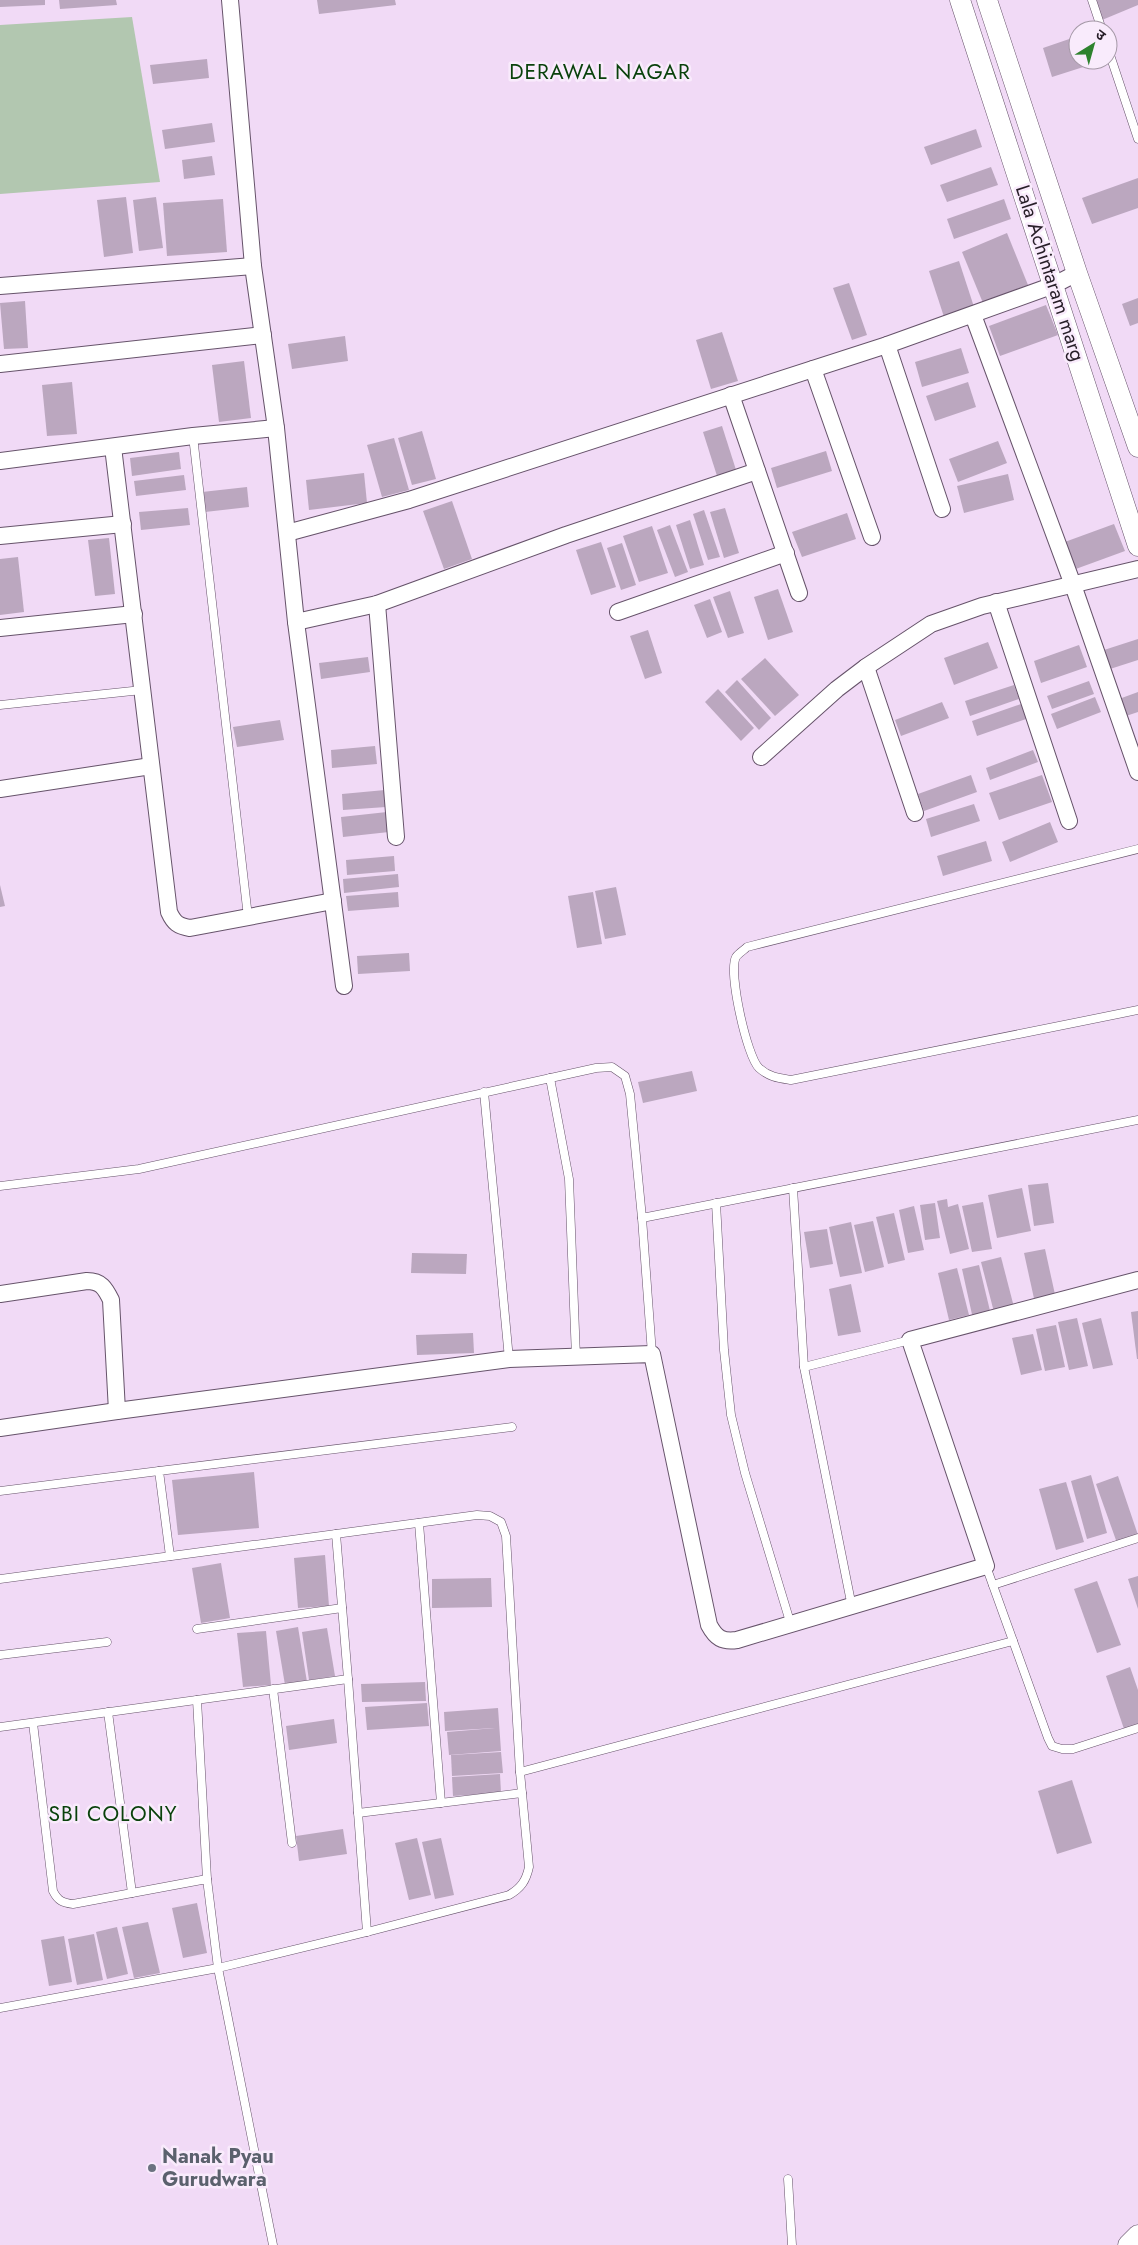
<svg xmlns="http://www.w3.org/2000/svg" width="1138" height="2245" font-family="Jost,'Noto Sans Devanagari',sans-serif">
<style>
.green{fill:#b2c7b0}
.building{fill:#bba7bf}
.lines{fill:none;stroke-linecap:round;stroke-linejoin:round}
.service-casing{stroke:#66536a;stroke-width:9}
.minor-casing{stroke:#66536a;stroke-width:18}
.tertiary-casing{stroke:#66536a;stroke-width:21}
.service{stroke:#fff;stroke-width:8}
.minor{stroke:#fff;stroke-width:16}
.tertiary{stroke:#fff;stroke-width:20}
.worship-dot{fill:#6b7280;stroke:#f9ebfc;stroke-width:2}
.labels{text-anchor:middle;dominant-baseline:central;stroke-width:5;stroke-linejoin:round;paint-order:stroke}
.street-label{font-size:20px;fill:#271e28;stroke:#f9ebfc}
.worship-label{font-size:20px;font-weight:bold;fill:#5b616d;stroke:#f9ebfc;text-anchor:start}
.neighbourhood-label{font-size:21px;letter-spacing:1px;fill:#0a420c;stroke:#f9ebfc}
</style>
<rect width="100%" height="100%" fill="#f1daf6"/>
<polygon class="green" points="132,17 160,182 0,194 0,25"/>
<g class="building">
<polygon points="0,0 45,0 45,5 0,7"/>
<polygon points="59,0 116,0 117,5 60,9"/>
<polygon points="317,0 395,0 396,5 319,14"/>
<polygon points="1094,0 1138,0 1138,5 1102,20"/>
<polygon points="1078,36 1078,60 1098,60 1099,62 1052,77 1043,48"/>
<polygon points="207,59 209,78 153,84 150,65"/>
<polygon points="212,123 215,142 165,149 162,130"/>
<polygon points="976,129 982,147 931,165 924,147"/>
<polygon points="212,156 215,175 184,179 182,160"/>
<polygon points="991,167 998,185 947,202 940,185"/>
<polygon points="1138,178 1138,208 1092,224 1082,198"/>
<polygon points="126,197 133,253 104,257 97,200"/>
<polygon points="156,197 163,248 139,251 133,200"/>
<polygon points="223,199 227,252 167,256 163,203"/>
<polygon points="1004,199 1011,219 954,239 947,219"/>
<polygon points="1007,233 1028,285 983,303 962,252"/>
<polygon points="959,261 975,310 945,320 929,271"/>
<polygon points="849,283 867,335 852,340 833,288"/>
<polygon points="1138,298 1138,323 1130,326 1122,304"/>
<polygon points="25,301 28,348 4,349 0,303"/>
<polygon points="1046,305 1058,335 1000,356 989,326"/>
<polygon points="722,332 738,381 711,389 696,340"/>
<polygon points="345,336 348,361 292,369 288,344"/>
<polygon points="961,348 969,373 922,387 915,362"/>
<polygon points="244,361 251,418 219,422 212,365"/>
<polygon points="72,382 77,434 47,436 42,385"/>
<polygon points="968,382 976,407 935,421 926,396"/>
<polygon points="722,426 737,473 718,479 703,432"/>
<polygon points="422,431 436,479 412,485 398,438"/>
<polygon points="394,438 409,490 382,497 367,445"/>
<polygon points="998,441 1007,463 958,482 949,459"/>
<polygon points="826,451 832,471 777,488 771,468"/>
<polygon points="179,452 181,469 132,476 130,458"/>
<polygon points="364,473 367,503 309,510 306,480"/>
<polygon points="1008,474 1014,500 964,513 957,486"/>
<polygon points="184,475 186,490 136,496 134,481"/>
<polygon points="247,487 249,507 205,512 202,492"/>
<polygon points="452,501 472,559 444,569 423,511"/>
<polygon points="188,508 190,525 141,530 139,512"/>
<polygon points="725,508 739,553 724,558 710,512"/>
<polygon points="704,510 720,557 708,560 693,514"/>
<polygon points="847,513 856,539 802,557 792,532"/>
<polygon points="690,520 704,565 690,569 676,525"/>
<polygon points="1114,524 1125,551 1073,570 1062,543"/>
<polygon points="670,525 688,572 675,577 657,530"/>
<polygon points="652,526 668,573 639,582 623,536"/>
<polygon points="109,538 115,594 95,596 88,540"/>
<polygon points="601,542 616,587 591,595 576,550"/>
<polygon points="622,543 636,585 621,590 607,548"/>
<polygon points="18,557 24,612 0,615 0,559"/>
<polygon points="778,589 793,632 768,640 754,597"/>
<polygon points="730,591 744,633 728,638 713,597"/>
<polygon points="710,599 722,632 707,638 694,605"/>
<polygon points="648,630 662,673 645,679 630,636"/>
<polygon points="1138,639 1138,660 1110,669 1104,650"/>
<polygon points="988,642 998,668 954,685 944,658"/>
<polygon points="1079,645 1087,667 1041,683 1034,661"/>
<polygon points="368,657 370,672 321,679 319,663"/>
<polygon points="765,658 799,695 775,716 741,679"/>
<polygon points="737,680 771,718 759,730 725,692"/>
<polygon points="1089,681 1094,694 1052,709 1047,696"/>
<polygon points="1014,685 1019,699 970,716 965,701"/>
<polygon points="718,689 754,728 741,741 705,702"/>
<polygon points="1138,692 1138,712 1126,716 1119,699"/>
<polygon points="1095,697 1101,712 1057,729 1051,714"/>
<polygon points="942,702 949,718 901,736 895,720"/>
<polygon points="1024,703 1029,718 977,736 972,721"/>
<polygon points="280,720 284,740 237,747 233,727"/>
<polygon points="375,746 377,764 332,768 331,750"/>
<polygon points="1033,750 1038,762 990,780 986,768"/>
<polygon points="971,775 977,792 924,811 918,794"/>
<polygon points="1042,775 1052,802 999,820 989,793"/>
<polygon points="385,790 386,807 343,810 342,794"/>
<polygon points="974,804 980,821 931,837 926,819"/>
<polygon points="387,812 389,832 343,837 341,817"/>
<polygon points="1050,822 1058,842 1010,862 1002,842"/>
<polygon points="986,841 992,861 943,876 937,856"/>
<polygon points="394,856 395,871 347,875 346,860"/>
<polygon points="398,874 399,887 344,893 343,879"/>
<polygon points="0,885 5,906 0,907"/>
<polygon points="616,887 626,935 605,939 595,891"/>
<polygon points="398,892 399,907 348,911 346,896"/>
<polygon points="593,892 602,944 577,948 568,896"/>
<polygon points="409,953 410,971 358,974 357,956"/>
<polygon points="692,1071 697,1091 643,1103 638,1082"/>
<polygon points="1048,1183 1054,1223 1034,1226 1028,1185"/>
<polygon points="1022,1188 1031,1231 997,1238 988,1195"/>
<polygon points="947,1199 948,1207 958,1204 969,1249 950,1254 937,1201"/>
<polygon points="983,1202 992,1249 972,1252 962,1206"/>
<polygon points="935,1203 940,1238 925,1240 920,1205"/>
<polygon points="914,1206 924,1250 908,1253 899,1210"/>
<polygon points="894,1213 905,1260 888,1264 876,1217"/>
<polygon points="873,1221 884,1267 865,1272 854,1225"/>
<polygon points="851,1222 862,1273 840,1277 829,1227"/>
<polygon points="827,1229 833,1264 810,1268 804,1232"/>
<polygon points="1045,1249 1056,1299 1035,1303 1024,1253"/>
<polygon points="412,1253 467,1254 466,1274 411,1273"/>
<polygon points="1001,1257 1015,1311 995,1316 981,1262"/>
<polygon points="979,1265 991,1315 973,1319 962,1269"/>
<polygon points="957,1268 969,1315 949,1320 938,1273"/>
<polygon points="851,1284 861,1332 838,1336 829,1289"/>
<polygon points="1138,1311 1138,1359 1137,1359 1131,1312"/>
<polygon points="1077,1318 1088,1366 1069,1370 1058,1322"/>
<polygon points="1101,1318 1113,1365 1093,1369 1082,1323"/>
<polygon points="1056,1325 1065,1367 1045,1371 1036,1329"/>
<polygon points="473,1333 474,1353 417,1355 416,1335"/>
<polygon points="1033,1334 1042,1370 1021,1375 1012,1338"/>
<polygon points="254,1472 259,1528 178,1535 172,1480"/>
<polygon points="1091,1475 1107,1533 1087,1539 1071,1481"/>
<polygon points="1118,1476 1138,1535 1117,1543 1096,1484"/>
<polygon points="1066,1482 1084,1542 1056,1550 1039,1489"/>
<polygon points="325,1555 329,1606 298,1608 294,1558"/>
<polygon points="221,1563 230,1618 201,1623 192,1568"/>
<polygon points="1138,1576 1138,1609 1128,1579"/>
<polygon points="491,1578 492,1607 432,1608 432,1579"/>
<polygon points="1097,1581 1121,1645 1097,1653 1074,1589"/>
<polygon points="298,1627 307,1682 285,1685 276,1631"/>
<polygon points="327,1628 335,1676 309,1680 302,1632"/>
<polygon points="266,1631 271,1685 243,1687 237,1633"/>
<polygon points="1130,1667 1138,1690 1138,1724 1124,1729 1106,1676"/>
<polygon points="425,1682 426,1701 362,1702 361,1684"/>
<polygon points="427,1703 429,1726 367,1730 365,1707"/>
<polygon points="498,1708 501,1751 449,1755 447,1732 495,1728 445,1731 444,1712"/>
<polygon points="334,1719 337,1743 289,1750 286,1726"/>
<polygon points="501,1752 503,1773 452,1776 451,1755"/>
<polygon points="500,1774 501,1793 453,1796 452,1777"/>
<polygon points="1072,1780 1092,1843 1057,1854 1038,1791"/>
<polygon points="343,1829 347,1854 299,1861 296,1836"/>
<polygon points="417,1838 431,1895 409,1900 395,1843"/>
<polygon points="441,1838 454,1895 435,1899 422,1842"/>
<polygon points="197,1903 207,1953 183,1958 172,1908"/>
<polygon points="148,1922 160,1973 134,1978 122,1927"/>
<polygon points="117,1927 128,1974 107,1979 96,1932"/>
<polygon points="94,1934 103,1980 77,1985 68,1939"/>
<polygon points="64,1936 72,1982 49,1986 41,1940"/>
</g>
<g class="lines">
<g class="service-casing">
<g id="service">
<polyline points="1092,0 1102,30"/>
<polyline points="1108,49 1138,139"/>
<polyline points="193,436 248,917"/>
<polyline points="0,705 142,690"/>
<path d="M1138 849 747 947C744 950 738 954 736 957 728 972 747 1057 759 1068 769 1077 778 1078 791 1080L1138 1010"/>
<polyline points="550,1078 569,1179 576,1357"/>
<polyline points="484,1092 509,1359"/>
<polyline points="0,1186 139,1169 596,1068 612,1067 625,1076 630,1094 642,1218 1138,1120"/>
<polyline points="793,1188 804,1367 852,1607"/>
<polyline points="716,1203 724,1350 731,1415 745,1473 791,1625"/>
<polyline points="642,1218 652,1354"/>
<polyline points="804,1367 910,1340"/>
<polyline points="0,1491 159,1471"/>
<polyline points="419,1523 441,1803"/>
<polyline points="170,1556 159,1471 512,1427"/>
<polyline points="986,1566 1048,1738 1052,1746 1062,1749 1073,1749 1138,1728"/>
<path d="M0 1579 477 1515 490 1516 501 1522 506 1536 520 1772 529 1867C526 1881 521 1888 509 1895L367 1932 218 1968 0 2008"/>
<polyline points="993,1585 1138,1538"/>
<polyline points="197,1629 342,1608"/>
<polyline points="0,1655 107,1642"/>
<polyline points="348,1679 367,1932"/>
<polyline points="273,1689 292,1843"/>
<polyline points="197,1700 207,1879"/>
<polyline points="108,1712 132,1893"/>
<path d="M33 1723 53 1891C58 1901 63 1903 73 1904L207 1879 218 1968 273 2245"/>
<polyline points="0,1727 348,1679 336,1534"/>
<polyline points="520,1772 1013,1641"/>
<polyline points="358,1813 522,1793"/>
<polyline points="788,2179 792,2245"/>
</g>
</g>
<g class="minor-casing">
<g id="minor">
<polyline points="230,0 253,266 276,428 296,622 344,986"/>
<polyline points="0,286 253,266"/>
<polyline points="973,315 1073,585 1138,772"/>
<polyline points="887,345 942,509"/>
<polyline points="0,364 263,335"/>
<polyline points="813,369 872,537"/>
<polyline points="731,395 799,593"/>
<path d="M113 447 169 912C174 923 178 926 190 928L333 901"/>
<polyline points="0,461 193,436 276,428"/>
<polyline points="287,533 409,500 887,345 1054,285 1077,273"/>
<polyline points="0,536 123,524"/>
<polyline points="996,602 1069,821"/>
<polyline points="377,604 396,837"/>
<polyline points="618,612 786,553"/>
<polyline points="296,622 377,604 566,535 757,471"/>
<polyline points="0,628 134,614"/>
<polyline points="866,667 915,813"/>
<polyline points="761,757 837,689 866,667 931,624 982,606 1138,569"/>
<polyline points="0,789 151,766"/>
<path d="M0 1294 87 1281C101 1281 105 1288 111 1300L117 1411"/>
<path d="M0 1428 117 1411 509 1359 652 1354 709 1625C716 1638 722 1642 737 1640L986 1566 910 1340 1138 1280"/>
</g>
</g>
<g class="tertiary-casing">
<g id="tertiary">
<polyline points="960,0 1138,546"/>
<polyline points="987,0 1077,273 1138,447"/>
<polyline points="1128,2245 1138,2235"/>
</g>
</g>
<use href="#service" class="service"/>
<use href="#minor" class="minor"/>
<use href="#tertiary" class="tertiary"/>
</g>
<circle class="worship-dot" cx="152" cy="2168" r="5"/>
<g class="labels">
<g class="street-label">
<text transform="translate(1050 273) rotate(72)">Lala Achintaram marg</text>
</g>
<g class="worship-label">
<text x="162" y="2156">Nanak Pyau<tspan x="162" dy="23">Gurudwara</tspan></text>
</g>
<g class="neighbourhood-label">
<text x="600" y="72">DERAWAL NAGAR</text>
<text x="113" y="1814">SBI COLONY</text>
</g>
</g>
<g transform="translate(1093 45) rotate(37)"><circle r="24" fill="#f9ebfc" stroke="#a599a7"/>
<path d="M0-4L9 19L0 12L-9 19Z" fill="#2e822e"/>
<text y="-8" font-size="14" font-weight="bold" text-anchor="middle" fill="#271e28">उ</text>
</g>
</svg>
